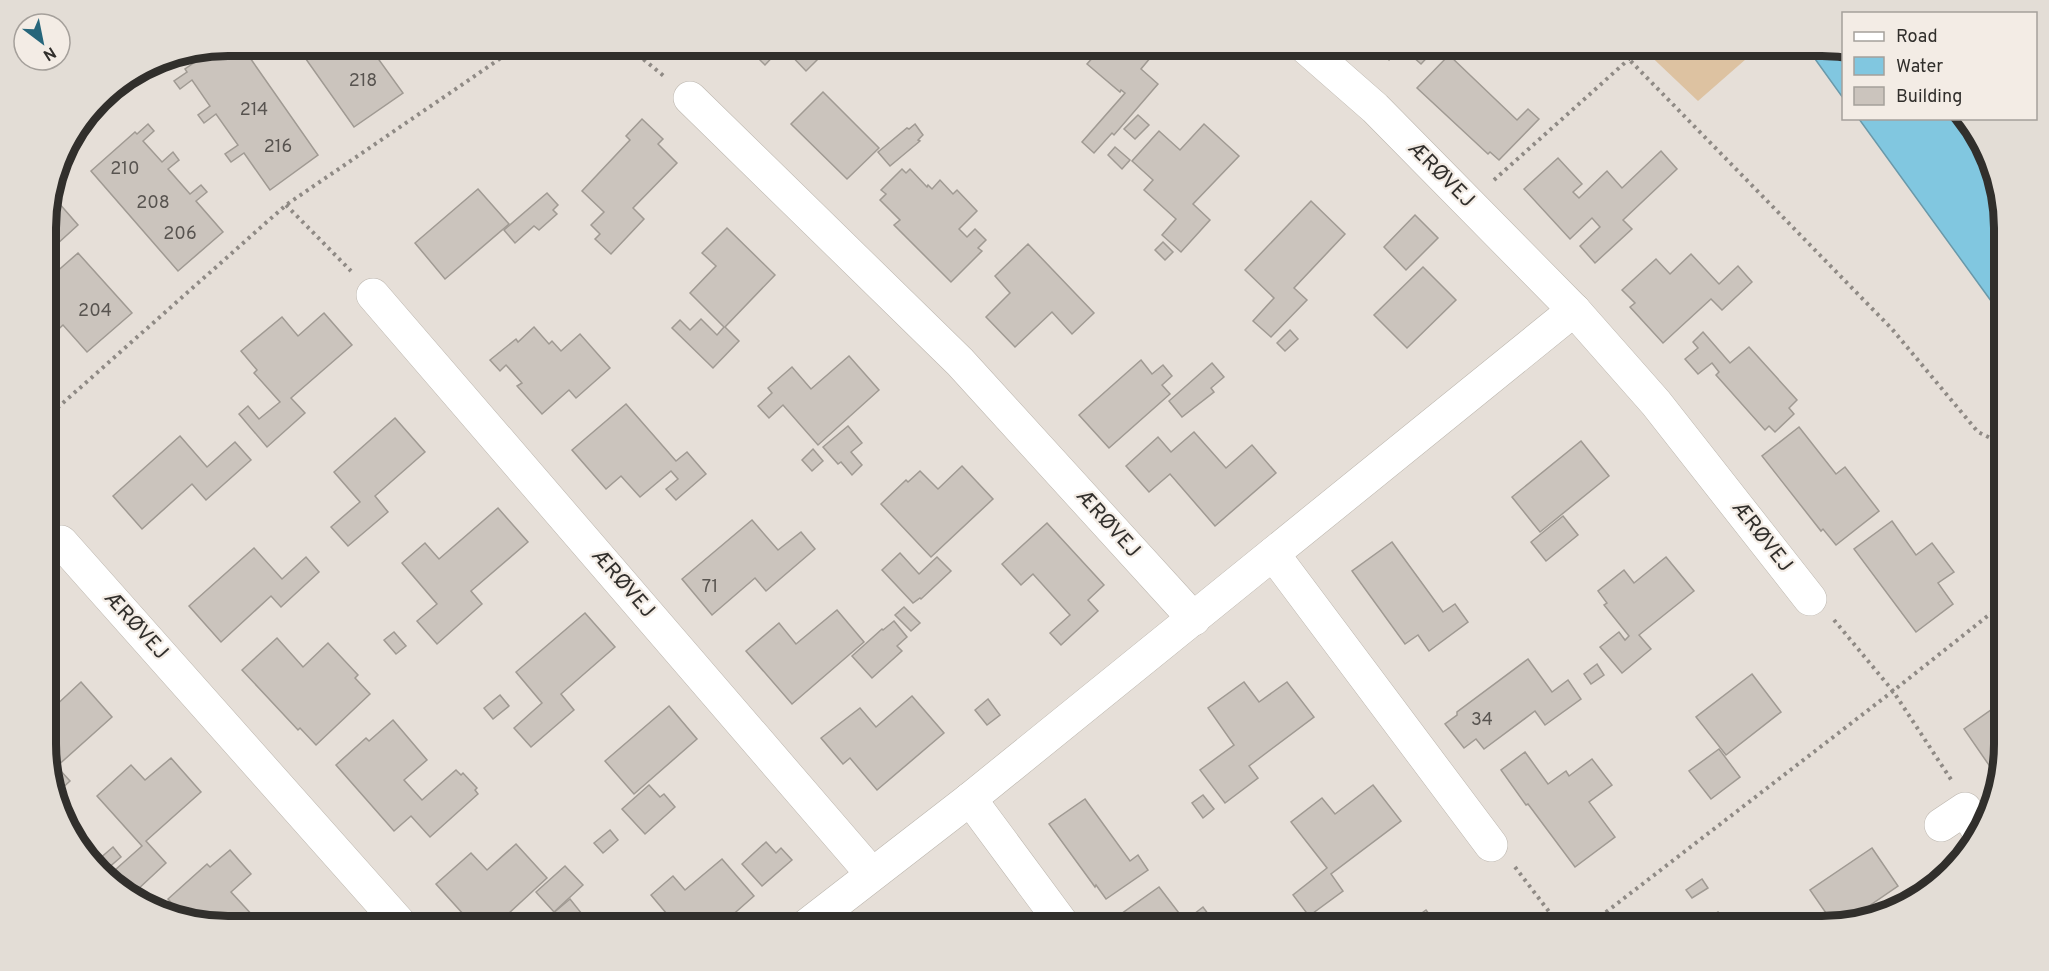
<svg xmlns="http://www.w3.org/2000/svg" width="2049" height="971" font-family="Overpass,sans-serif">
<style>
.green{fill:#ddc2a1}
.water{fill:#81c7e0;stroke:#6999aa;stroke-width:1.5}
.building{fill:#cbc4bd;stroke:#a09a93;stroke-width:1.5}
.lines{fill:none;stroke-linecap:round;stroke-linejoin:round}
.minor-casing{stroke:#bcb6ae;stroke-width:34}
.path{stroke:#8f8a85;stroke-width:4;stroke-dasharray:3 4.5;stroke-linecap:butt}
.minor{stroke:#fff;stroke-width:33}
.labels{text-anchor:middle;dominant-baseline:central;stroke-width:4.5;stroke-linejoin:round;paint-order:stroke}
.number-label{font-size:18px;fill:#585450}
.street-label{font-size:21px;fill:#312f2c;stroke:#f3ece5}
.rim{fill:none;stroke:#312f2c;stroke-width:8}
</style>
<rect width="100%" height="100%" fill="#e6dfd8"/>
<polygon class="green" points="1639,45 1752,45 1754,52 1698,101"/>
<g class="water">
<polygon points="1805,45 1821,45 1843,49 1843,98"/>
<polygon points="1859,119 1967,119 2002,204 2003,320 1994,305"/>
</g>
<g class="building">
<polygon points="228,45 241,45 318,155 270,190 244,153 231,162 225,154 238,145 216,114 204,123 198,115 210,106 192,80 180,89 174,81 187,72 185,69 217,47"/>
<polygon points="296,45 386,45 374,53 403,93 354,127"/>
<polygon points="745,45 784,45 765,65"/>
<polygon points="791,45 832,45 806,71 786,50"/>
<polygon points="1104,45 1161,45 1141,69 1158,84 1114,135 1112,133 1094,153 1082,142 1125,93 1121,90 1120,92 1087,64"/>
<polygon points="1373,45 1439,45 1421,64 1402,47 1389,60"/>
<polygon points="1449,55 1517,120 1528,109 1539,119 1499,160 1490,152 1488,154 1417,88"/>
<polygon points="823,92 879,148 847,179 791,124"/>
<polygon points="1138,115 1149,125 1135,139 1124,129"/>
<polygon points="642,119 663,139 658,144 677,163 633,208 644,219 611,254 595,239 600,234 591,225 604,212 582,191 630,140 626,136"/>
<polygon points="148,124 154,131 143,141 162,162 173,152 179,160 168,169 190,194 201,185 207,192 196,201 223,232 178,271 91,171 135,132 137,134"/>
<polygon points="915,124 923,135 918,140 920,141 890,166 878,152 907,128 909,129"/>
<polygon points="1204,124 1239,156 1193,204 1210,220 1181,252 1162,235 1176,219 1144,190 1153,180 1132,161 1159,131 1180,150"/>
<polygon points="1115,147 1130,160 1122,169 1108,155"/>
<polygon points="1661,151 1677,169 1623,220 1632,229 1595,263 1580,246 1600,227 1592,218 1570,239 1524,189 1558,158 1582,184 1573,192 1579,198 1607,171 1622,188"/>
<polygon points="902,169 906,173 910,169 927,187 928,185 932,189 940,180 953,194 957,190 977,211 959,229 967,237 975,229 986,240 978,248 982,251 951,282 894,225 900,220 880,200 886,194 881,190"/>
<polygon points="478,189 509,224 445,279 415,243"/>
<polygon points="547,193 558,205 553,210 557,214 539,230 534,226 515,243 504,230"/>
<polygon points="51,194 78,225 46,254 45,215"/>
<polygon points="1311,201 1345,234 1294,288 1307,300 1271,337 1253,321 1274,298 1245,270"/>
<polygon points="1415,215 1438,238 1406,270 1384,247"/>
<polygon points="727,228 775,275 725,327 739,341 713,368 672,328 680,320 690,330 701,319 717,335 724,327 690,293 716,266 702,253"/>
<polygon points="1163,242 1173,252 1165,260 1155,250"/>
<polygon points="1028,244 1094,313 1072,334 1052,312 1015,347 986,317 1010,293 995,276"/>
<polygon points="78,253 132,313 87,352 63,325 51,336 46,329 56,318 46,306 46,281"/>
<polygon points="1691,254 1719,284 1738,266 1752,282 1722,310 1711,299 1663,343 1630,307 1635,303 1622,290 1656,259 1670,274"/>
<polygon points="1423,267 1456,300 1407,348 1374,315"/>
<polygon points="324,313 352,345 291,398 305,413 267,447 239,414 248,406 259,419 280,402 254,373 257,370 241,351 282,317 298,336"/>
<polygon points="534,327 549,344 552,341 561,351 580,334 610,368 576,398 569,390 542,414 517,386 522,383 506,365 500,371 490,360 516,339 518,342"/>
<polygon points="1290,330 1298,339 1285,351 1277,343"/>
<polygon points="1703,332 1730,363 1749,347 1797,400 1789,408 1794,414 1775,432 1769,426 1765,430 1716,375 1719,372 1712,363 1698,374 1685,359 1698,348 1693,342"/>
<polygon points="849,356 879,390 818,445 783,405 769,418 758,406 772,393 768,388 792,367 811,389"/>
<polygon points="1141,360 1152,374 1163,365 1172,376 1162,385 1170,394 1109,448 1079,415"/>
<polygon points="1212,363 1224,377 1211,388 1214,392 1182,417 1169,401"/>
<polygon points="626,404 676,461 687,452 706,474 676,500 666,489 678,479 671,471 640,497 621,476 606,489 572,450"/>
<polygon points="395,418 425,452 375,496 388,512 348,546 331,527 360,502 334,472"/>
<polygon points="848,426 862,443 851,452 862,465 852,475 841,462 838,464 823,447"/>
<polygon points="1799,427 1836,474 1845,467 1879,511 1836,545 1823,529 1821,531 1762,456"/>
<polygon points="1194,432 1226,468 1252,445 1276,473 1215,526 1170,474 1149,492 1126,466 1158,437 1171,452"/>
<polygon points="180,436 207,467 235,442 251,460 206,500 192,484 142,529 113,496"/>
<polygon points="1581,441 1609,476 1540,532 1512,497"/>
<polygon points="813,449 823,461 812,471 802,460"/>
<polygon points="962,466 993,499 931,557 881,504 906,480 908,482 920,471 938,489"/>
<polygon points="498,508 528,542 471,591 482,604 437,644 417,621 437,604 402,563 425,543 439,559"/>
<polygon points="1563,516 1578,535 1546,561 1531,542"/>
<polygon points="752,520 778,550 801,532 815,549 766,591 755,578 712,615 682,579"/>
<polygon points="1892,521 1916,555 1932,543 1954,572 1938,583 1953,604 1916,632 1854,549"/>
<polygon points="1047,523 1104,585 1088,600 1098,611 1061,645 1050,633 1070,615 1033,574 1021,585 1002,564"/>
<polygon points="1392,542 1443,612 1455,604 1468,622 1429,651 1418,635 1405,644 1352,571"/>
<polygon points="254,548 282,579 306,557 319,572 281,607 271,596 221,642 189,606"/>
<polygon points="900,553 919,574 937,557 951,571 921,599 920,598 913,603 882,570"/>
<polygon points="1666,557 1694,591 1639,635 1651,649 1622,673 1600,647 1619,632 1625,640 1629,636 1604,605 1607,603 1598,591 1624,570 1634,583"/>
<polygon points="904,607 920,623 911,631 895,615"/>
<polygon points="837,610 864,642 792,704 746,651 779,623 796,644"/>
<polygon points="585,613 615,647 561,694 574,710 531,747 514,728 542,703 516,672"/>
<polygon points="894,621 907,637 897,646 902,651 872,678 852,656 882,629 883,630"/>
<polygon points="394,632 406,646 396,654 384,640"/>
<polygon points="277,638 303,667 328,643 358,675 355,678 370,694 316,745 300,728 298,730 242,670"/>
<polygon points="1528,659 1552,692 1568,680 1581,699 1545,725 1535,711 1484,749 1476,739 1464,748 1445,724 1457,715 1457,712"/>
<polygon points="1597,664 1604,675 1591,684 1584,674"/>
<polygon points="1752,674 1781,712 1726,755 1696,717"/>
<polygon points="2004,679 2004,744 2000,761 1991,768 1964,729 2002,702 1992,688"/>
<polygon points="81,682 112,717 55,768 47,759 46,703 52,709"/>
<polygon points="1244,682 1259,702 1287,682 1314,717 1249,766 1258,778 1225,803 1200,770 1234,745 1208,708"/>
<polygon points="500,695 509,706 493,719 484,708"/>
<polygon points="912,696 944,733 877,790 850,758 843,764 821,738 860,708 876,727"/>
<polygon points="988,699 1000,715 987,725 975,710"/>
<polygon points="669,706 697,739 634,794 605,761"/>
<polygon points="393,720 427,760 404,780 422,800 456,770 461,775 463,773 477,788 475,790 478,794 430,837 411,816 394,831 336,765 366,738 369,741"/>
<polygon points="1719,749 1740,777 1711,799 1689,771"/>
<polygon points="1525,752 1548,784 1566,771 1569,776 1592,759 1612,785 1589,802 1615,837 1575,867 1528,804 1526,805 1501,770"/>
<polygon points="171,758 201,792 146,841 166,863 135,892 115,870 142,846 97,796 131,765 145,780"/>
<polygon points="59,769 70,781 57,793 50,777"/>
<polygon points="649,785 660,797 664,794 675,807 645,834 622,809"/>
<polygon points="1373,785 1401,821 1331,874 1343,891 1309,916 1293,895 1327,868 1291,822 1322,798 1335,814"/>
<polygon points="1203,795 1214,809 1203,818 1192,803"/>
<polygon points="1085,799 1130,861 1138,855 1148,870 1106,899 1096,885 1095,887 1049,824"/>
<polygon points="610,830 618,840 603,853 594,843"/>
<polygon points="766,842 776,853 781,848 792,860 762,886 742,864"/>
<polygon points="516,844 547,878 495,926 474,926 436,884 471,853 487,870"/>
<polygon points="113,847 121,857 107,869 98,860"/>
<polygon points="1872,848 1898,886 1847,921 1828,926 1833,923 1810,890"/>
<polygon points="230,850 251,874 231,892 254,917 244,926 228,926 184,917 168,899 207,864 210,867"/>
<polygon points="722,859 754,896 720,926 677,926 651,895 673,876 685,890"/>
<polygon points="565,866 583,885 554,912 536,892"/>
<polygon points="1702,879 1708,888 1692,898 1686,890"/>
<polygon points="1159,887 1185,921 1203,907 1217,926 1130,926 1121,914"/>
<polygon points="570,899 582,914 566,926 538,926"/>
<polygon points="1426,910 1435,922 1441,918 1447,926 1404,926"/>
<polygon points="1718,912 1728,926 1690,926 1707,913 1710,917"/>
<polygon points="1661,913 1671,926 1643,926"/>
<polygon points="967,914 976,926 951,926"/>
</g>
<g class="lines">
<g class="minor-casing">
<g id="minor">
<polyline points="1303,45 1375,108 1574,310 1656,403 1810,599"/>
<polyline points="690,98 960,362 1194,619"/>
<polyline points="373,295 872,874"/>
<polyline points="61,542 402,926"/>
<polyline points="1273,554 1491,845"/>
<polyline points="970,799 1064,926"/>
<polyline points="1941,825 1965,809 1979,832"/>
<polyline points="806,926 970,799 1574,310"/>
</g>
</g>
<g class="path">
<polyline points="626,45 665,77"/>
<polyline points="1615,45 1892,329 1978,432 2003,444"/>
<polyline points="1494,180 1629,59"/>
<polyline points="286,205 351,271"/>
<polyline points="46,418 286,205 520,45"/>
<polyline points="1834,620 1893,691 1952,781"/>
<polyline points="1515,867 1560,926"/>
<polyline points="1588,926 1893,691 2004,603"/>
</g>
<use href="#minor" class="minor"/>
</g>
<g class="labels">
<g class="number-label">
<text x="363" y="81">218</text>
<text x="254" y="110">214</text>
<text x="278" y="147">216</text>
<text x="125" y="169">210</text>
<text x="153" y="203">208</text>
<text x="180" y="234">206</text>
<text x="95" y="311">204</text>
<text x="710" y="587">71</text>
<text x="1482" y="720">34</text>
</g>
<g class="street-label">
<text transform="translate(1441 175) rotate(45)">ÆRØVEJ</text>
<text transform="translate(1108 524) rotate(48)">ÆRØVEJ</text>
<text transform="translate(1762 537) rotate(52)">ÆRØVEJ</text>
<text transform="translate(623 584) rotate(49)">ÆRØVEJ</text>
<text transform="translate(136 626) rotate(48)">ÆRØVEJ</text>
</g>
</g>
<path d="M0 0H2049V971H0ZM228 56H1822A172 172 0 0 1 1994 228V744A172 172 0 0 1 1822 916H228A172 172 0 0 1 56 744V228A172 172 0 0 1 228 56Z" fill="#e3ddd6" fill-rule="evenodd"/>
<path class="rim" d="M228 56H1822A172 172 0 0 1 1994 228V744A172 172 0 0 1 1822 916H228A172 172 0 0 1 56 744V228A172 172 0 0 1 228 56Z"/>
<rect x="1842" y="12" width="195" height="108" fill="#f3ece5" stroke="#a5a09b" stroke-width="1.5"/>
<rect x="1854" y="32" width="30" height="9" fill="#ffffff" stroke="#a5a09b" stroke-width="1.5"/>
<text x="1896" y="42" font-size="18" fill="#312f2c">Road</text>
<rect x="1854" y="57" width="30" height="18" fill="#81c7e0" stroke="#a5a09b" stroke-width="1.5"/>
<text x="1896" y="72" font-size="18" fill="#312f2c">Water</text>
<rect x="1854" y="87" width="30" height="18" fill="#cbc4bd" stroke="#a5a09b" stroke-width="1.5"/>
<text x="1896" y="102" font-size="18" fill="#312f2c">Building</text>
<g transform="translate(42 42) rotate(148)"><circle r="28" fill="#f3ece5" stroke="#a5a09b" stroke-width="1.5"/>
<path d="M0-4.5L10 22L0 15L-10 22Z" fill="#26667b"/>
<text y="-9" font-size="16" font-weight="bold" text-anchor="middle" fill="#312f2c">N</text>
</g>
</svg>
